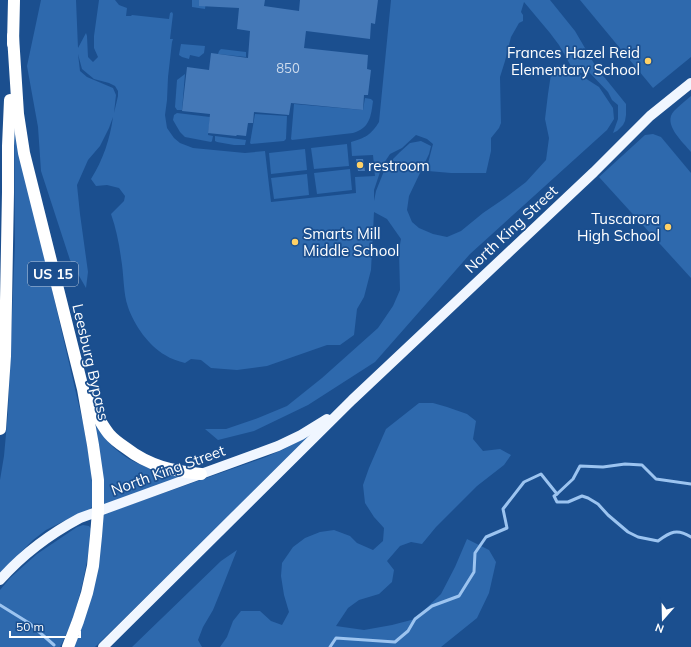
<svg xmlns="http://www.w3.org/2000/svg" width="691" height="647" font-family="Mulish,sans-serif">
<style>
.green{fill:#2e69ad;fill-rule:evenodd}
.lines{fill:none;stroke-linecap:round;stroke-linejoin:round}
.stream{stroke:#9cc4f0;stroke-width:3}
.building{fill:#4478b7}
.major{stroke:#f0f6ff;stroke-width:10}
.highway{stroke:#fff;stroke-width:12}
.poi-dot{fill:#ffd166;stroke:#1b4f8f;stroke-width:1.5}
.labels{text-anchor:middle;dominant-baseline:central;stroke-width:3.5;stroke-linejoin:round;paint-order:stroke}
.number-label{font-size:13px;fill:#d0dded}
.shield{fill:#1b4f8f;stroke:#bbcadd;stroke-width:1}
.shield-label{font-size:14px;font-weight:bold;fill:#fff}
.poi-label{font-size:15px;fill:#fff;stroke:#1b4f8f;text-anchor:end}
.street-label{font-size:15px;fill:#fff;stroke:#1b4f8f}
</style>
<rect width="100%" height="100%" fill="#1b4f8f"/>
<g class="green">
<path d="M41 0H76L78 48 86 33 87 36 88 57 93 62 98 57 94 48V36L99 0H115L119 5 127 8 126 16H131L132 15 169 19 170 13 172 12 173 14 170 39H173L172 42 168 77 167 100 165 115 167 128 174 138 180 143 193 148 245 153 265 151 271 202 356 193 355 177 375 176 373 155 352 156 351 142C365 138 371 135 379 122L391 0H550L575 31 599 72 605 78 626 104V115L625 121 623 125 617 131 613 133 618 119V105L612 100 608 92 588 71 581 73 575 70 571 66 559 45 550 33 524 2 521 12 523 15V21L519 23 511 37 505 61 500 77 501 123 499 128 491 138V151L486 173H451L428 171 427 167 433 144 427 139 416 135 402 148 390 154 382 166 374 190V201L376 191 386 166 400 152 410 143 421 141 431 146 429 154 409 196 407 210 412 222 419 228 433 234 447 237 461 231 483 213 505 198 526 182 546 160 549 138 545 119 548 94 551 74 557 65 574 71 599 87 613 108 614 119 607 130 470 254 375 362 308 405 254 431 218 440 205 429H226L258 418 287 406 322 378 378 328 393 306 400 290 399 250 401 239 387 219 374 212 371 270 364 297 357 309 354 335 340 345H327L267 366 237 370 211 368 201 360 191 359 185 363C178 361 171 359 165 355 149 346 134 325 128 307 123 293 124 274 121 258 119 243 116 228 111 214L124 201 125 196 119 188 107 185 96 186 91 179C103 160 110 139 113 117L109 128 100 146 88 160 77 185 80 214 88 272 86 288 70 260 41 171 38 127 27 66ZM78 54 82 69 94 79 109 83 115 86 118 91V96L114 113 116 95 113 88 87 77 80 71Z"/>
<polygon points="192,0 206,0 205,9 192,7"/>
<polygon points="580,0 691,0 691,57 653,88"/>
<polygon points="181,44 205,46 204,53 199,57 190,55 189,59 182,57 179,55"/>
<polygon points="221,49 246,52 246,57 218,54 219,51"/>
<polygon points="185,74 182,110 177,110 175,107 177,80"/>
<path d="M691 96V152C683 142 662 124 674 111 679 106 685 101 691 96Z"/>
<path d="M365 98 371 99 373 101C371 116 370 128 353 133L292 140 291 139 294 104 363 110Z"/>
<polygon points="177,113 210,117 208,135 213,136 212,141 211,142 185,137 180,132 173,120 174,115"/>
<polygon points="14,114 36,221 83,423 90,462 92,482 92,507 89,510 70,518 46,530 33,540 0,573 0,480 4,456 8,412 15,244"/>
<polygon points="255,114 287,116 286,139 284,141 251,144 250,143"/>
<polygon points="653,134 661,137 691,173 691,278 599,177 645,135"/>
<polygon points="215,136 246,140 245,145 234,145 217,142 215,141"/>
<polygon points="347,144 349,166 314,169 311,148"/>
<polygon points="305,149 307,170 271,174 269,153"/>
<polygon points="350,169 352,190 317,194 314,173"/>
<polygon points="307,174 309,195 274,199 271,178"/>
<polygon points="419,403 433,403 447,407 467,414 476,421 473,439 483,451 500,449 511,455 504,465 477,486 436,527 422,544 411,542 400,546 387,561 394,570 392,582 379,594 359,600 348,608 336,626 364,630 392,625 415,619 441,594 455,567 467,539 489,550 496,562 489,593 477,618 441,647 220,647 227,637 233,621 241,611 260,611 271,621 282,625 289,612 284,595 281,576 282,563 293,547 305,538 320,532 334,530 350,536 357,543 373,550 383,541 384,528 374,517 365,503 363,485 369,468 386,429"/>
<path d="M92 419C114 458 139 467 181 477L103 505Z"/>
<polygon points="315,432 95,647 72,647 101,515 266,457 284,449"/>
<path d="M83 525 89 526 92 530C86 570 79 611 60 647H0V590L10 578 37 554 77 527Z"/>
<polygon points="237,550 224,583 213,610 203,627 198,640 202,647 132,647 221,561"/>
</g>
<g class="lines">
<g class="stream">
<path d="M557 494 554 496 557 502H568L582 496 588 498 598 504 608 515 628 532 638 537 658 541C670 532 677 528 691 537"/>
<polyline points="0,605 29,623 54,645"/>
<polyline points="330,647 336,638 395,642 408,631 415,619 432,606 459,596 474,572 475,553 486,537 507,528 503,509 524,482 541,474 557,494 573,479 580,466 603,467 625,464 642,465 656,479 691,484"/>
</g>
</g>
<g class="building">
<polygon points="199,0 265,0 264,6 299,11 300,0 378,0 375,24 371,23 370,39 306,31 304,48 368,55 367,69 371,70 368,95 364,95 363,110 291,103 289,115 254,112 253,123 248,123 246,136 237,135 236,136 208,133 210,114 182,111 187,67 209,70 211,53 248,58 250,31 237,29 239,8 199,6"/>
<polygon points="356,159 363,159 365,171 358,171"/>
</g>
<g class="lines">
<g class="major">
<path d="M0 580C23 554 50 534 80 518L278 446 301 435 327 419"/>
<polyline points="103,647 352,400 594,172 650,116 691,83"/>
</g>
<g class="highway">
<polyline points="13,36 18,114 24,153 83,389 93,445 98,480 98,511 96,536 93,566 87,593 78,621 68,647"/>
<polyline points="13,44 14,0"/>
<path d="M89 400C95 412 101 424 109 434 114 440 120 444 126 448 149 466 173 471 201 474"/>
<polyline points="0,429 5,356 8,192 8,146 10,100"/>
</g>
</g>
<g class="poi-dot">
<circle cx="648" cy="61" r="4"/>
<circle cx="360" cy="165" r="4"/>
<circle cx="668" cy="227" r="4"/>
<circle cx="295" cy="242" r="4"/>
</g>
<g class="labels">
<g class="number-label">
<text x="288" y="68">850</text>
</g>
<rect class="shield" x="28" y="262" width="50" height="24" rx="3"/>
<g class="shield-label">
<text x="53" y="274">US 15</text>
</g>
<g class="poi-label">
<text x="640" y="52">Frances Hazel Reid<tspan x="640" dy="17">Elementary School</tspan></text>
<text x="368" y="165" text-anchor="start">restroom</text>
<text x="660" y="218">Tuscarora<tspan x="660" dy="17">High School</tspan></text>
<text x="303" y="233" text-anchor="start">Smarts Mill<tspan x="303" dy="17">Middle School</tspan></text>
</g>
<g class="street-label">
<text transform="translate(511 229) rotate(-43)">North King Street</text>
<text transform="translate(91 362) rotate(77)">Leesburg Bypass</text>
<text transform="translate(168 470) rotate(-20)">North King Street</text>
</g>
</g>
<g transform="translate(663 619) rotate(200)" stroke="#1b4f8f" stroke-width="3" paint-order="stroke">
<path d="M0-3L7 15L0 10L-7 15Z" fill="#ffffff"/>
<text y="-6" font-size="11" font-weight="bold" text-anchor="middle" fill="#ffffff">N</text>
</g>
<path d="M10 631v6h70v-6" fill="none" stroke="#ffffff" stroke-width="2"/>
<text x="16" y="631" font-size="12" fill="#ffffff" stroke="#1b4f8f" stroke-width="3" paint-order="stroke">50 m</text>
</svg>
